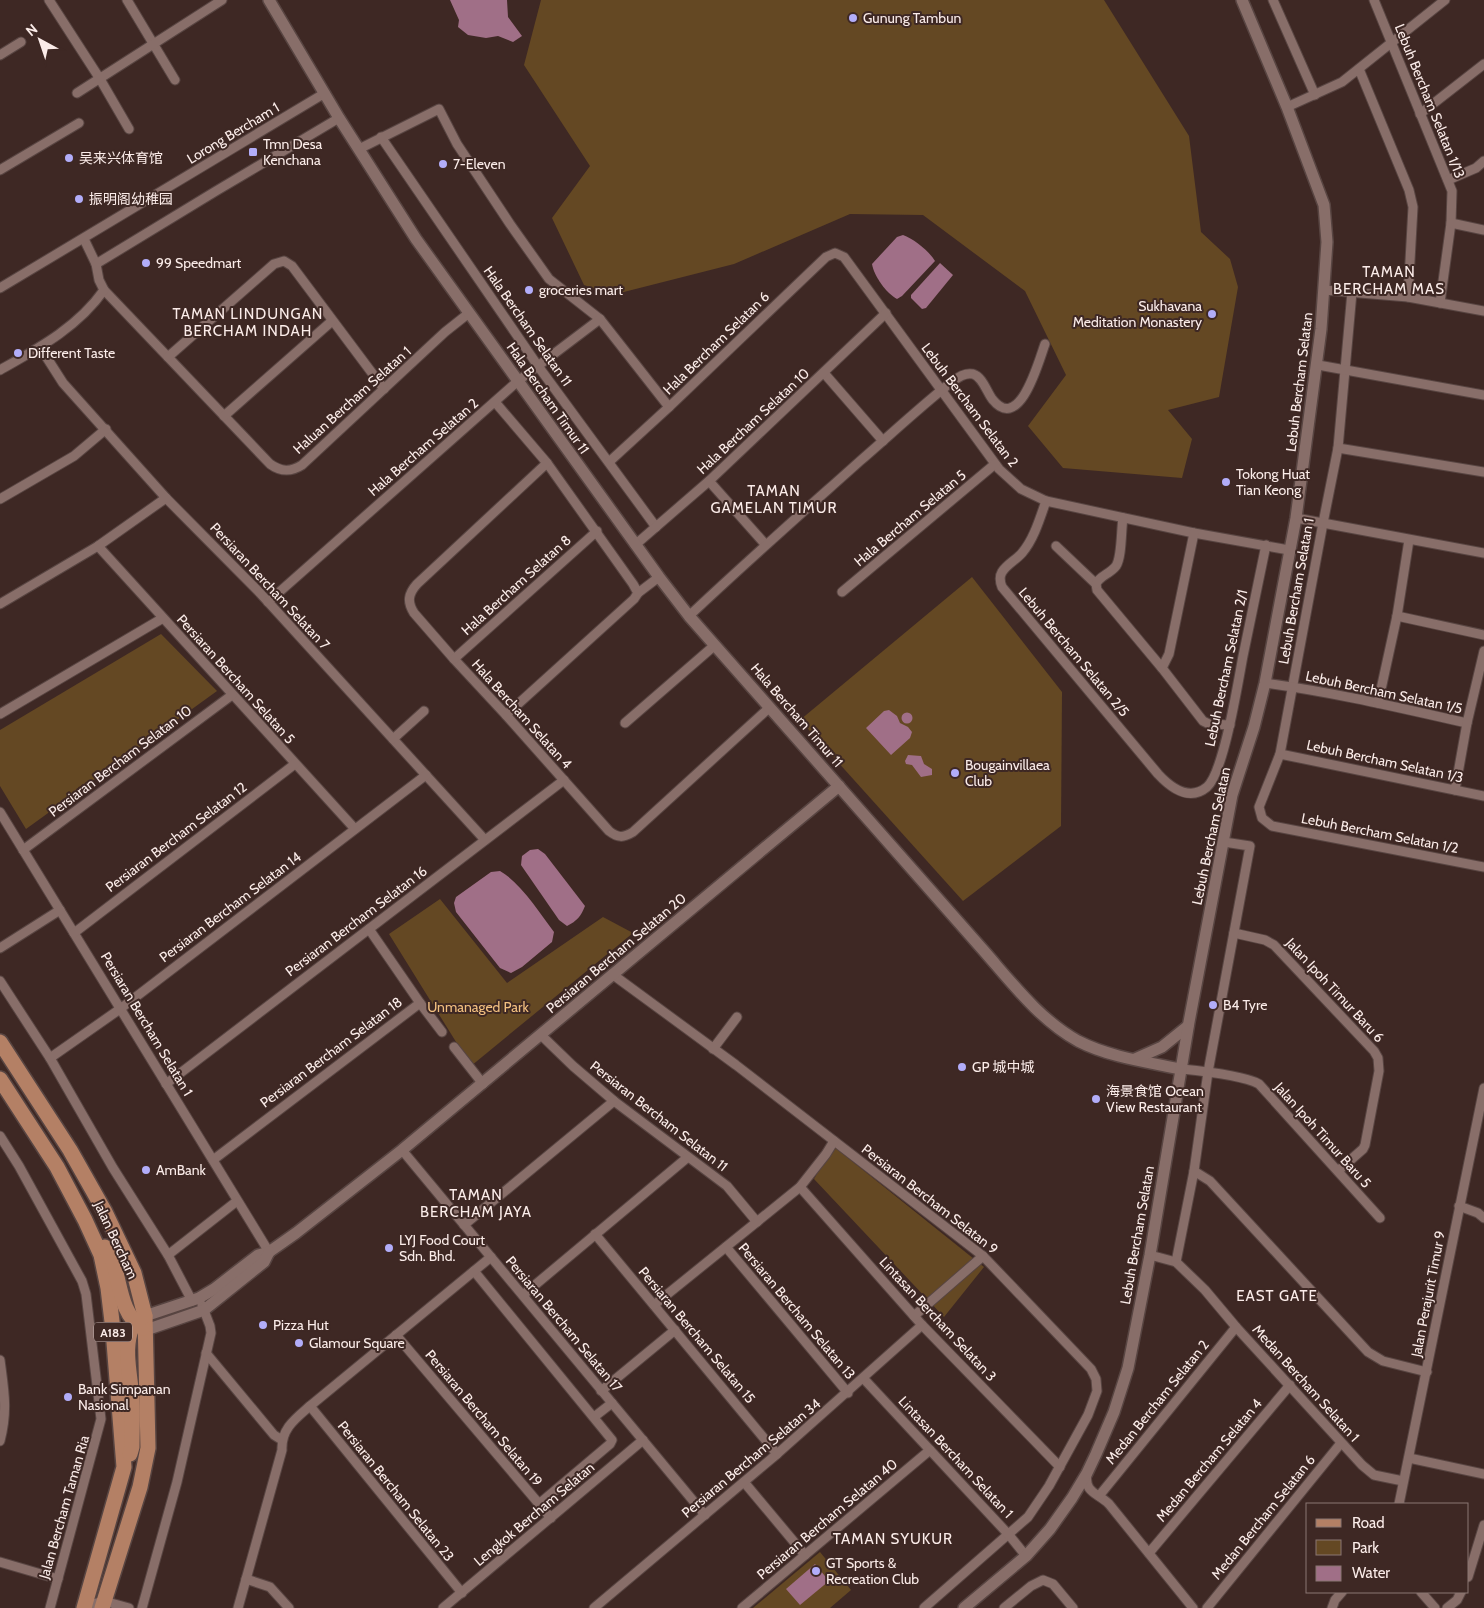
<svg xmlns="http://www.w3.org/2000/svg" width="1484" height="1608" font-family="Cabin,'Noto Sans SC',sans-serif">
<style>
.green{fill:#644823}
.water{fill:#a06f87}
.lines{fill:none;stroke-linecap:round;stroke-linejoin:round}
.minor-casing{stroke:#584542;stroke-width:11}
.tertiary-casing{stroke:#584542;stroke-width:14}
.primary-casing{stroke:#584542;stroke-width:18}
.minor{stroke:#886e69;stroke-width:9}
.tertiary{stroke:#886e69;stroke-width:11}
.primary{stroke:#b48065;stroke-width:15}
.poi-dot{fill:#b2adf9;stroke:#3e2824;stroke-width:2}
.labels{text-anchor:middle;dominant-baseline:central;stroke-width:4;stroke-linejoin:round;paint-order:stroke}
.shield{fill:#3e2824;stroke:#c2b1ae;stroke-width:1}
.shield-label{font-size:12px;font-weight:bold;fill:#fbece9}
.poi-label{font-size:14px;fill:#fbece9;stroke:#3e2824;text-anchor:start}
.street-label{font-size:14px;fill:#fbece9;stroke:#3e2824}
.park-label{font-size:14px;fill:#f3c080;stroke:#3e2824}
.neighbourhood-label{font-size:15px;letter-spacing:1px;fill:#fbece9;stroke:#3e2824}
</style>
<rect width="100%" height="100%" fill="#3e2824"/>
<g class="green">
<polygon points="541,0 1104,0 1189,136 1201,232 1230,259 1238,287 1219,397 1168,410 1192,439 1182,478 1063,468 1028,426 1066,375 1025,291 923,215 850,214 734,264 612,295 584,285 552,218 590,166 524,65"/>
<polygon points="972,577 1062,692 1061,826 963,901 800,720"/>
<polygon points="161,634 217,691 26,829 0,786 0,730"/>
<polygon points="440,899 507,983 603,917 633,933 471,1066 389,934"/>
<polygon points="833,1146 984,1267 944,1317 814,1179"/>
<polygon points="820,1552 851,1590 830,1608 753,1608"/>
</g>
<g class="water">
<polygon points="450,0 507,0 508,17 522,36 513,42 498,36 486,38 468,35 458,27 459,20"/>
<path d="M903 235C914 239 929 251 935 261L902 296 897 299C886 293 874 276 872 264L897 237Z"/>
<polygon points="940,263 953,275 926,308 922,309 911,298 911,295"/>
<polygon points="889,710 897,716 900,723 908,727 912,732 910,738 891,755 866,728 884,711"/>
<circle cx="907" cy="718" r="5.5"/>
<polygon points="908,755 921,756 924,764 932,769 932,775 921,777 912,765 906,764 905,761"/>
<path d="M538 849 545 854 585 906C581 916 577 921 567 926L559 920 521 865 522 856 530 850Z"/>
<path d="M500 871C520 882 540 913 554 932L552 942 522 967 511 973 500 968 456 912 454 903 456 897 491 872Z"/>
<polygon points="815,1564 829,1581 800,1605 786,1589"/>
</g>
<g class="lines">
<g class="minor-casing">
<g id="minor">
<polyline points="49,0 100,79 129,129"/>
<polyline points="127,0 175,80"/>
<polyline points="1273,0 1315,95"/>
<polyline points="1374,0 1452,191 1451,223 1440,303"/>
<polyline points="0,55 21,42"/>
<polyline points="1359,69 1409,190 1413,207 1408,297"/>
<polyline points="77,93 222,0"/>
<polyline points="1287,107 1342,82 1445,0"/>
<polyline points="1420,114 1484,64"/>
<polyline points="381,137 538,366 656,527"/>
<polyline points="359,149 439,109 457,144 510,224 549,279 600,319 669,407"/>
<polyline points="0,170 79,123"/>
<polyline points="1448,180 1476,168 1484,161"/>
<polyline points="1451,223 1484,230"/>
<polyline points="84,239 96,264"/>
<polyline points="0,288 325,93"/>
<path d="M104 290 270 464C281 472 291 472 302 465L445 332 469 313"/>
<polyline points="1324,290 1408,297 1484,311"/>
<polyline points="1352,292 1338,448 1323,523 1280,754 1259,807 1262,818 1272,826 1484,867"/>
<polyline points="40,347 63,383 166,498 260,593 485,840"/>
<polyline points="168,357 274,264 284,261 292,266 384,389"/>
<polyline points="1318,365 1484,395"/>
<path d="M0 370C39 348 78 327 104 290L99 280 96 264 216 191 339 118"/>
<polyline points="824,373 883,441"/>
<polyline points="495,402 547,463 633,584 638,593 634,599 506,715"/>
<polyline points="224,416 332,321"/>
<polyline points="1338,448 1484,472"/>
<polyline points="609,462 669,407 826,257 835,253 844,257 999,469 1021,489 1046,501 1194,533 1289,550"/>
<path d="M547 463 417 584C408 594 407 602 414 613L454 659 506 715 609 831C618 838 623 838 633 832L770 707"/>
<polyline points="709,481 765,544"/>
<polyline points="0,499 74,456 106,429"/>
<path d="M1046 501C1040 518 1034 539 1022 553 1016 560 1007 564 1002 572 999 577 1000 582 1002 587L1158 774C1170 787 1189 802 1207 787 1224 772 1238 682 1243 656 1251 619 1258 582 1266 545"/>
<polyline points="1296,518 1484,553"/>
<polyline points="635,545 709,481 886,313"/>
<polyline points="98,546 355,829"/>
<polyline points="1056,546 1096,584 1097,590 1162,668 1203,721 1209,724 1230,725"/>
<path d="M1096 584C1099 576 1110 574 1116 566 1122 557 1121 530 1123 518"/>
<polyline points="842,592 995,464"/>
<polyline points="638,593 659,577"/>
<polyline points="268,602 518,381 600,319"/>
<polyline points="0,604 98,546 166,498"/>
<path d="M689 616C745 563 803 512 860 461 890 435 919 408 949 384 956 379 964 372 973 374 983 377 987 393 993 400 1020 433 1039 360 1045 344"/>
<polyline points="1397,616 1484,635"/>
<polyline points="454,659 597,531"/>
<polyline points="1162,668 1169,654 1194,533"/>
<path d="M1265 683C1333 692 1400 708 1467 723"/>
<polyline points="1378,703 1397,616 1409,540"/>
<polyline points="0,714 163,618"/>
<polyline points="625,723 715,645"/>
<polyline points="393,739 424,711"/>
<polyline points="1280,754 1484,796"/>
<polyline points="1455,790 1467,723 1484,651"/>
<polyline points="0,812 269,1252"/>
<polyline points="23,850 232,695"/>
<polyline points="74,933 295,764"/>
<polyline points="1234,933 1265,940 1274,945 1374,1051 1378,1058 1379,1071 1365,1145 1363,1149 1338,1171"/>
<polyline points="0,948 60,910"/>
<polyline points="612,974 736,1065 983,1256 1091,1369 1096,1379 1097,1391 1088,1415 1049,1486 1028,1517 924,1608"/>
<polyline points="0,981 50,1058 113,1168 168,1255 192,1301"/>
<polyline points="420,1003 442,1032"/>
<polyline points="541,1035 573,1066 614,1101 727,1186 757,1222"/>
<polyline points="454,1047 483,1084"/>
<polyline points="713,1049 737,1017"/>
<polyline points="50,1058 120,1009 426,775"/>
<path d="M1181 1069C1201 1071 1242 1075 1259 1084L1380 1218"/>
<polyline points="166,1084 564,780"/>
<polyline points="0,1136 19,1166 82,1281 86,1294 101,1419 50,1608"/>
<polyline points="402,1150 705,1515"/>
<polyline points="213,1160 420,1003 369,929"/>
<polyline points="1194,1171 1208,1072 1250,846 1224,842"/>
<polyline points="800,1187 922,1325 1060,1467"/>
<polyline points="1459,1206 1478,1213 1484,1218"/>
<polyline points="464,1225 614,1101"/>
<polyline points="595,1234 777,1454"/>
<polyline points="726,1247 848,1393"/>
<polyline points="168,1255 237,1201"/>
<polyline points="1150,1255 1176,1262 1205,1290 1236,1327 1362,1465 1374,1475 1403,1481"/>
<polyline points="1176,1262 1194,1171 1210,1181 1368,1352 1383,1361 1427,1372"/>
<polyline points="474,1271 612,1440 610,1444 539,1504"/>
<polyline points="523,1295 688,1157"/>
<polyline points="654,1305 800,1187 826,1154 834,1141"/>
<polyline points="914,1316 983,1256"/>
<polyline points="396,1335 551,1518"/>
<polyline points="206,1353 274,1435 282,1440"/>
<path d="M0 1360C4 1391 8 1410 0 1441"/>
<polyline points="864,1379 1009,1535 1026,1556"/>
<polyline points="601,1391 675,1330"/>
<polyline points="310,1406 462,1593"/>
<polyline points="594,1417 612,1403"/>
<polyline points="1409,1458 1484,1474"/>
<path d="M1087 1474C1084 1493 1098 1493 1109 1504L1193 1608"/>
<polyline points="744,1482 805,1555"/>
<polyline points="1099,1496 1236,1327"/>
<polyline points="1399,1504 1484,1088"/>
<polyline points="1149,1553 1290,1385"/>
<polyline points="0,1562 58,1579"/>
<polyline points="1468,1577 1484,1525"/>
<polyline points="246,1579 270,1587 289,1608"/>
<polyline points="1421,1592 1435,1608"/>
<polyline points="90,1608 92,1604 104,1601 129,1608"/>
<polyline points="142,1608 177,1482 211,1333 210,1326 202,1305"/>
<path d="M238 1608 282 1450C281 1429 295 1419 310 1406L491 1257"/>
<polyline points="443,1608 643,1440"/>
<polyline points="594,1608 777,1454 922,1325"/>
<polyline points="742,1608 930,1450"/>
<polyline points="1004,1608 1031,1586 1043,1580 1053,1584 1073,1608"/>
<polyline points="1207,1608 1341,1443"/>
<polyline points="1332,1608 1335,1600 1342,1592"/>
<polyline points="1447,1608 1457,1600 1461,1592"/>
</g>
</g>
<g class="tertiary-casing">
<g id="tertiary">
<path d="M269 0 339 118 416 239 659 577 689 616 984 951C1012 983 1040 1020 1078 1041 1109 1057 1147 1062 1181 1069"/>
<polyline points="1135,1059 1162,1047 1188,1026"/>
<polyline points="145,1316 199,1298 214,1289 258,1255 269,1252 296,1233 402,1150 839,786"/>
<polyline points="146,1330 204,1310 264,1262 269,1252"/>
<polyline points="964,1608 1026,1556 1050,1529 1072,1498 1087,1473 1096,1454 1114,1412 1128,1368 1150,1255 1189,1022 1232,795 1254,727 1265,683 1296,518 1321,329 1327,242 1324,205 1287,107 1242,0"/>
</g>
</g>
<g class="primary-casing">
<g id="primary">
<polyline points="0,1042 70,1150 105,1212 134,1273 145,1316 148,1448 140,1487 102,1608"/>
<polyline points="0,1079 57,1167 85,1220 101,1255 108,1288 113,1330 124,1467 84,1608"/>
<path d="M105 1247C108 1253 112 1258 114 1265 120 1285 122 1317 143 1328"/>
<path d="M130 1454 132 1447C132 1431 133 1415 132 1400 131 1378 124 1354 130 1333 132 1324 137 1319 145 1316"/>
</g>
</g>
<use href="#minor" class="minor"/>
<use href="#tertiary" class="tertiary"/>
<use href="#primary" class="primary"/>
</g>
<g class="poi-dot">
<circle cx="853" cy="18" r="5"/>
<rect x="248" y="147" width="10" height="10" rx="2.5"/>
<circle cx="69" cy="158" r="5"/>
<circle cx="443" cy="164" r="5"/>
<circle cx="79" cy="199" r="5"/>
<circle cx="146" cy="263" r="5"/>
<circle cx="529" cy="290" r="5"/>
<circle cx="1212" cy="314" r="5"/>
<circle cx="18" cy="353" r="5"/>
<circle cx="1226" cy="482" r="5"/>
<circle cx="955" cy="773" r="5"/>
<circle cx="1213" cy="1005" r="5"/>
<circle cx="962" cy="1067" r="5"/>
<circle cx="1096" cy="1099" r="5"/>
<circle cx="146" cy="1170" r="5"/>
<circle cx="389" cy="1248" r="5"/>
<circle cx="263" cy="1325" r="5"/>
<circle cx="299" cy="1343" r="5"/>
<circle cx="68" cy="1397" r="5"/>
<circle cx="816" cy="1571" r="5"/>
</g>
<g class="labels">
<rect class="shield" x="94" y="1322.5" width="38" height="19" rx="4"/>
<g class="shield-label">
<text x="113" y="1332">A183</text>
</g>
<g class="poi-label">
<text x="863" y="18">Gunung Tambun</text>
<text x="263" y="144">Tmn Desa<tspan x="263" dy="16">Kenchana</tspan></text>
<text x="79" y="158">吴来兴体育馆</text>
<text x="453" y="164">7-Eleven</text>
<text x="89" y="199">振明阁幼稚园</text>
<text x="156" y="263">99 Speedmart</text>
<text x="539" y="290">groceries mart</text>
<text x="1202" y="306" text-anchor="end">Sukhavana<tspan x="1202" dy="16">Meditation Monastery</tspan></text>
<text x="28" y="353">Different Taste</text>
<text x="1236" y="474">Tokong Huat<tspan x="1236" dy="16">Tian Keong</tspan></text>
<text x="965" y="765">Bougainvillaea<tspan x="965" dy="16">Club</tspan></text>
<text x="1223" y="1005">B4 Tyre</text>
<text x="972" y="1067">GP 城中城</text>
<text x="1106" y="1091">海景食馆 Ocean<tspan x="1106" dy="16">View Restaurant</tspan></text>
<text x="156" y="1170">AmBank</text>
<text x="399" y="1240">LYJ Food Court<tspan x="399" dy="16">Sdn. Bhd.</tspan></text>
<text x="273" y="1325">Pizza Hut</text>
<text x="309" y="1343">Glamour Square</text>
<text x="78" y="1389">Bank Simpanan<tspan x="78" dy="16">Nasional</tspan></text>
<text x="826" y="1563">GT Sports &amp;<tspan x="826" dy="16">Recreation Club</tspan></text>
</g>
<g class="street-label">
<text transform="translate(1430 101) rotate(68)">Lebuh Bercham Selatan 1/13</text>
<text transform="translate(233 133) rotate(-31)">Lorong Bercham 1</text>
<text transform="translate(528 326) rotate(55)">Hala Bercham Selatan 11</text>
<text transform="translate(716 343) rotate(-44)">Hala Bercham Selatan 6</text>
<text transform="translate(1299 382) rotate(-83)">Lebuh Bercham Selatan</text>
<text transform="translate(548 398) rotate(55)">Hala Bercham Timur 11</text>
<text transform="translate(352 400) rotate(-42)">Haluan Bercham Selatan 1</text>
<text transform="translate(970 405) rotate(53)">Lebuh Bercham Selatan 2</text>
<text transform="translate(753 421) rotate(-43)">Hala Bercham Selatan 10</text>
<text transform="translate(423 447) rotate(-41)">Hala Bercham Selatan 2</text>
<text transform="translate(910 518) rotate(-40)">Hala Bercham Selatan 5</text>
<text transform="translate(516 585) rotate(-42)">Hala Bercham Selatan 8</text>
<text transform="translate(270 586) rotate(47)">Persiaran Bercham Selatan 7</text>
<text transform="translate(1296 591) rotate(-80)">Lebuh Bercham Selatan 1</text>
<text transform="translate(1074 652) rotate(50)">Lebuh Bercham Selatan 2/5</text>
<text transform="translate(1226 668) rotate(-78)">Lebuh Bercham Selatan 2/1</text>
<text transform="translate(236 679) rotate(48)">Persiaran Bercham Selatan 5</text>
<text transform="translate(1384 692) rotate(12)">Lebuh Bercham Selatan 1/5</text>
<text transform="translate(522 714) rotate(48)">Hala Bercham Selatan 4</text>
<text transform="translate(797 715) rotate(49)">Hala Bercham Timur 11</text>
<text transform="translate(120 761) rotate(-37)">Persiaran Bercham Selatan 10</text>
<text transform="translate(1385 761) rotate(12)">Lebuh Bercham Selatan 1/3</text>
<text transform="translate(1380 833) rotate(11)">Lebuh Bercham Selatan 1/2</text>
<text transform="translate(1211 836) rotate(-78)">Lebuh Bercham Selatan</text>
<text transform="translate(176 837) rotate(-37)">Persiaran Bercham Selatan 12</text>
<text transform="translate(230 907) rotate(-37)">Persiaran Bercham Selatan 14</text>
<text transform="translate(356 921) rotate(-37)">Persiaran Bercham Selatan 16</text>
<text transform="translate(616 953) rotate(-40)">Persiaran Bercham Selatan 20</text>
<text transform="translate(1335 990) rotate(47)">Jalan Ipoh Timur Baru 6</text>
<text transform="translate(147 1024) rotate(59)">Persiaran Bercham Selatan 1</text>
<text transform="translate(331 1052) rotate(-37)">Persiaran Bercham Selatan 18</text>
<text transform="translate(659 1116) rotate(38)">Persiaran Bercham Selatan 11</text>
<text transform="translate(1323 1135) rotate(48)">Jalan Ipoh Timur Baru 5</text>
<text transform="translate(930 1199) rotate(38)">Persiaran Bercham Selatan 9</text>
<text transform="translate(1137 1235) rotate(-80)">Lebuh Bercham Selatan</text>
<text transform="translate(116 1240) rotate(65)">Jalan Bercham</text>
<text transform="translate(1428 1294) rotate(-79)">Jalan Perajurit Timur 9</text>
<text transform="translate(797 1311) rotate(50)">Persiaran Bercham Selatan 13</text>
<text transform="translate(938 1319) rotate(47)">Lintasan Bercham Selatan 3</text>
<text transform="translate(564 1324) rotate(50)">Persiaran Bercham Selatan 17</text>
<text transform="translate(697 1335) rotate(50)">Persiaran Bercham Selatan 15</text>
<text transform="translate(1306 1383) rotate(48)">Medan Bercham Selatan 1</text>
<text transform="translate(1157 1402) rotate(-51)">Medan Bercham Selatan 2</text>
<text transform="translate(484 1418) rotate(50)">Persiaran Bercham Selatan 19</text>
<text transform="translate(956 1457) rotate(47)">Lintasan Bercham Selatan 1</text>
<text transform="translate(751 1458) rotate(-40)">Persiaran Bercham Selatan 34</text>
<text transform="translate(1209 1460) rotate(-50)">Medan Bercham Selatan 4</text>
<text transform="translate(396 1491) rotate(51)">Persiaran Bercham Selatan 23</text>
<text transform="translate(64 1507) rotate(-74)">Jalan Bercham Taman Ria</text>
<text transform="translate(534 1514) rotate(-40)">Lengkok Bercham Selatan</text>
<text transform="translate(1263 1517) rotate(-51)">Medan Bercham Selatan 6</text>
<text transform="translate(827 1519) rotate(-40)">Persiaran Bercham Selatan 40</text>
</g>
<g class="park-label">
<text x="478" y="1007">Unmanaged Park</text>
</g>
<g class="neighbourhood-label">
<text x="1389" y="272">TAMAN<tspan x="1389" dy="17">BERCHAM MAS</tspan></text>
<text x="248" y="314">TAMAN LINDUNGAN<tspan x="248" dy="17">BERCHAM INDAH</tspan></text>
<text x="774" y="491">TAMAN<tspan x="774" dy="17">GAMELAN TIMUR</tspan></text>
<text x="476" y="1195">TAMAN<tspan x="476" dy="17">BERCHAM JAYA</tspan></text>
<text x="1277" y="1296">EAST GATE</text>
<text x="893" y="1539">TAMAN SYUKUR</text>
</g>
</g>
<rect x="1306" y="1503" width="162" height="90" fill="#3e2824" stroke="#8a7673"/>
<rect x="1316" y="1519" width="25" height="8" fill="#b48065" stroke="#8a7673"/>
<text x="1352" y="1528" font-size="15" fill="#fbece9">Road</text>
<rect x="1316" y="1540" width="25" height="15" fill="#644823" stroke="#8a7673"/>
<text x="1352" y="1553" font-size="15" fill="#fbece9">Park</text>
<rect x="1316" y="1566" width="25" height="15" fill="#a06f87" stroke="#8a7673"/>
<text x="1352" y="1578" font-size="15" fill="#fbece9">Water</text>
<g transform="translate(40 40) rotate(320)" stroke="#3e2824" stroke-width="4" paint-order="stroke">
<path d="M0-4L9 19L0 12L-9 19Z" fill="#fbece9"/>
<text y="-8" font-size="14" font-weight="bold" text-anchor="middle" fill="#fbece9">N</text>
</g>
</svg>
